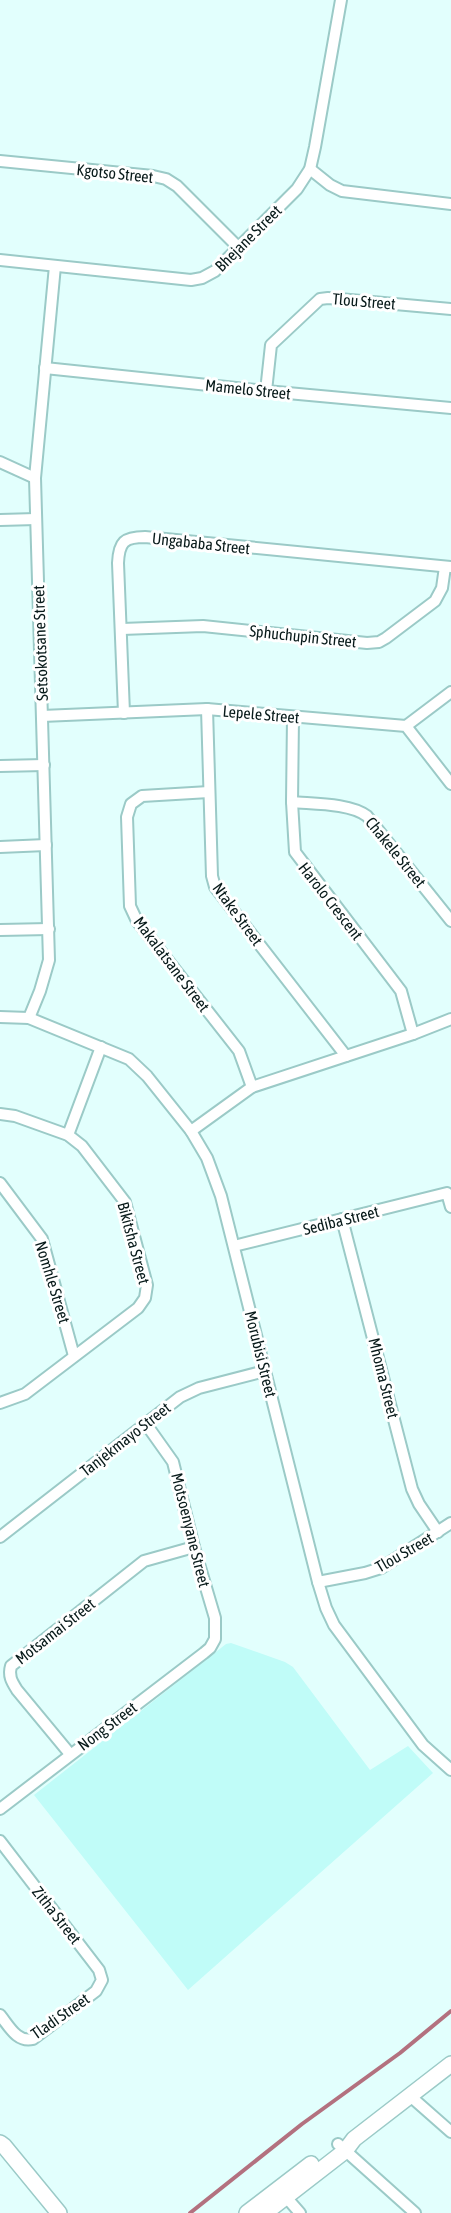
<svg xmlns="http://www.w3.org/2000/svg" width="451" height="2213" font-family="'Asap Condensed',sans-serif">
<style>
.built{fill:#c0fcf8}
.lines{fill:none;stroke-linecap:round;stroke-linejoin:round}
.stream{stroke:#b3717f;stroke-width:4}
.street-casing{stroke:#9bcac7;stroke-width:14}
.secondary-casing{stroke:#9bcac7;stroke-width:18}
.street{stroke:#fff;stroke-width:10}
.secondary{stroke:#fff;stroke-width:15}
.labels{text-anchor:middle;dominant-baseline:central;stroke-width:6;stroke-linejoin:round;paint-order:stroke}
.street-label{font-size:16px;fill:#081a1a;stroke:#fff}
</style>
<rect width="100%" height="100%" fill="#e2fffd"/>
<polygon class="built" points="231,1643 285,1662 293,1667 370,1770 408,1746 433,1773 188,1990 34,1795 226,1644"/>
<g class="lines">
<polyline class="stream" points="190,2213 302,2124 400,2053 451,2011"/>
<g class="street-casing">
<g id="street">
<polyline points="0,161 153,176 166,179 177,186 239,248"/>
<polyline points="310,169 330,185 342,191 451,204"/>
<polyline points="0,260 191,280 202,278 215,271 297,189 310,169 315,147 341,0"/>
<polyline points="45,368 266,391 451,408"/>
<polyline points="266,391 271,345 320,299 328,298 451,309"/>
<polyline points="0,462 35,478"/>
<polyline points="0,520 36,519"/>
<polyline points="122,629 203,626 367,643 379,642 386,638 435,601 442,588 445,567"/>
<polyline points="207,709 212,876 215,887 346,1056"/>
<path d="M124 713 118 563C119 542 124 537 145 537L451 567"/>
<polyline points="42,716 207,709 406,726 451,784"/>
<polyline points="293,718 292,802 295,852 401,991 413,1034"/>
<polyline points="406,726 451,692"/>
<polyline points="0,766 44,765"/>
<polyline points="209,792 142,796 131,804 127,817 130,906 137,921 239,1051 252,1087"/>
<path d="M292 802C313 804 350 803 367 816L451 921"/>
<polyline points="0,847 46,845"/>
<polyline points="0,930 49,929"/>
<polyline points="0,1017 29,1018 129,1059 147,1076 191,1131 207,1158 221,1196 318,1582 326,1608 334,1625 423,1745 451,1770"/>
<polyline points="29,1018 40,991 49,960 35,478 55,266"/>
<polyline points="0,1114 15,1116 68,1135 82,1146 125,1202 147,1285 145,1298 138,1308 25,1394 0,1403"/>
<polyline points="191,1131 252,1087 413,1034 451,1019"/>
<polyline points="68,1135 101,1047"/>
<polyline points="0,1183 42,1239 74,1356"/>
<polyline points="342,1219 412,1489 419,1504 438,1532"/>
<polyline points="234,1246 447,1193 451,1207"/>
<polyline points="0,1537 180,1397 199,1388 265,1371"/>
<polyline points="318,1582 365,1573 381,1568 451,1523"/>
<path d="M70 1754 17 1690C12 1682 8 1676 11 1666L144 1561 194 1547"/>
<polyline points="0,1809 204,1653 210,1648 215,1639 215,1618 194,1547 173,1462 146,1424"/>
<path d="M0 1841 99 1970 102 1980 96 1991 33 2039C17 2043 9 2026 0 2015"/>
<polyline points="409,2095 451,2132"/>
<polyline points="338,2144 415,2213"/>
<polyline points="286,2197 300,2213"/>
</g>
</g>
<g class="secondary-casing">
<g id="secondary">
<polyline points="0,2143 4,2146 59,2213"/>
<polyline points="247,2213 311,2164"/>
<polyline points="265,2213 345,2151 354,2139 451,2064"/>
</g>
</g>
<use href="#street" class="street"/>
<use href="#secondary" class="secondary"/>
</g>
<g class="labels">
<g class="street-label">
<text transform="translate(115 173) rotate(6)">Kgotso Street</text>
<text transform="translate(248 238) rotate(-45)">Bhejane Street</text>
<text transform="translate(364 301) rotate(5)">Tlou Street</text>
<text transform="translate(248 389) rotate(6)">Mamelo Street</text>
<text transform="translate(201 543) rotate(6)">Ungababa Street</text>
<text transform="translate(303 636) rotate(6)">Sphuchupin Street</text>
<text transform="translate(40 643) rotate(-92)">Setsokotsane Street</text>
<text transform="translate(261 714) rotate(5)">Lepele Street</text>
<text transform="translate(396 852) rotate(51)">Chakele Street</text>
<text transform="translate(331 901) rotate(52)">Harolo Crescent</text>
<text transform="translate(238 914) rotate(54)">Ntake Street</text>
<text transform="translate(172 964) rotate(53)">Makalatsane Street</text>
<text transform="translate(341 1220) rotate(-14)">Sediba Street</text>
<text transform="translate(134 1243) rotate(75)">Bikitsha Street</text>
<text transform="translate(53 1282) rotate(73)">Nomhle Street</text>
<text transform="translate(261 1354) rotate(76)">Morubisi Street</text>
<text transform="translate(384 1378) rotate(76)">Mhoma Street</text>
<text transform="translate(125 1439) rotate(-38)">Tanjekmayo Street</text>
<text transform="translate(191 1530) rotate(76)">Motsoenyane Street</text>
<text transform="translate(404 1552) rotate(-30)">Tlou Street</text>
<text transform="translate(55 1631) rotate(-38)">Motsamai Street</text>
<text transform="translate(107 1726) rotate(-37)">Nong Street</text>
<text transform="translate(57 1915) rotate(52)">Zitha Street</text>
<text transform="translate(60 2016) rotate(-35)">Tladi Street</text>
</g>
</g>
</svg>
